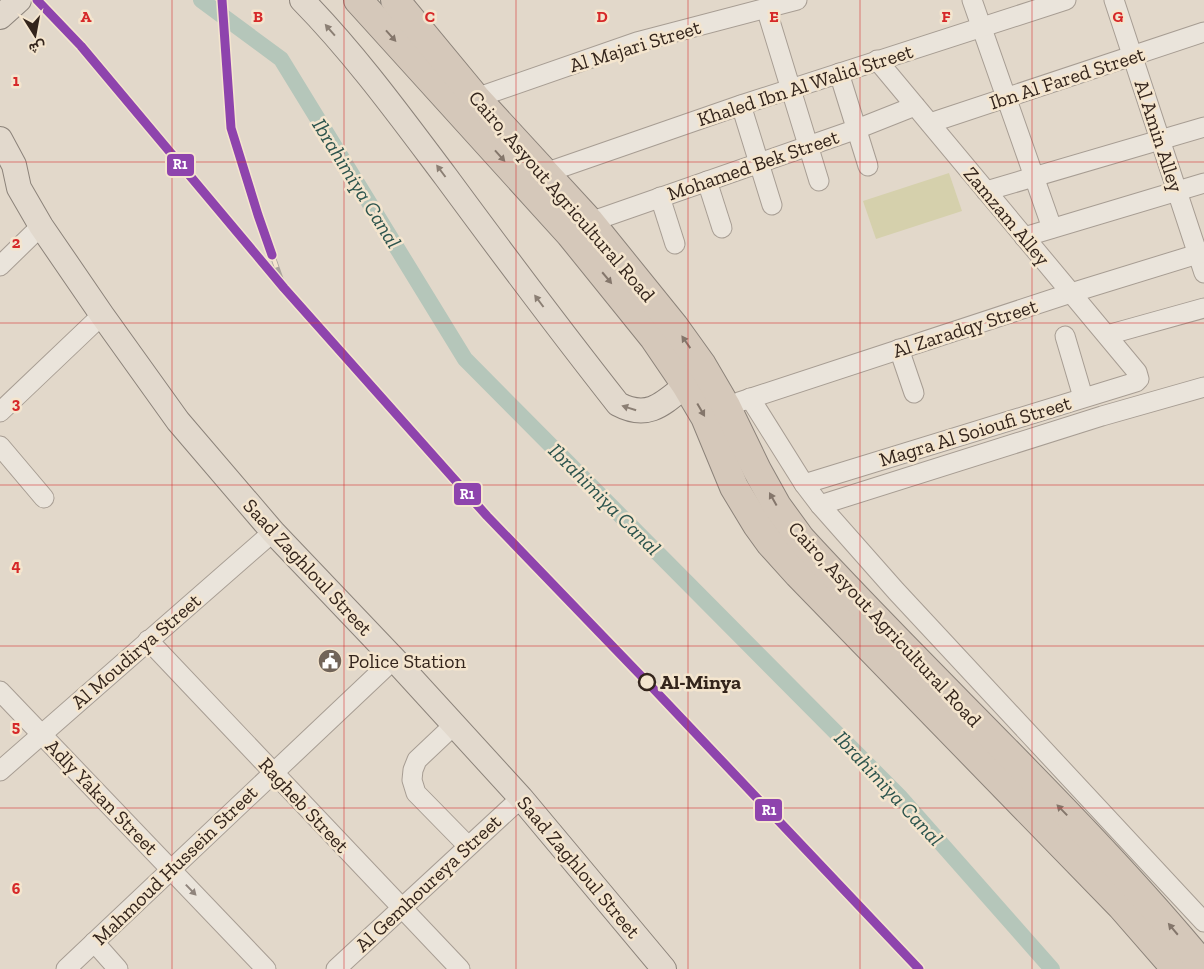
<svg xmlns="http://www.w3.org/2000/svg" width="1204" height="969" font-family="'Zilla Slab',Vazirmatn,serif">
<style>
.green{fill:#d5d0ac}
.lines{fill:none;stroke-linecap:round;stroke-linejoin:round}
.canal{stroke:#b5c6ba;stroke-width:16}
.minor-casing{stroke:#a79d93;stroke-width:21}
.major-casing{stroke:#8c837a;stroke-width:26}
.highway-casing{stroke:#8c837a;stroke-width:30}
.minor{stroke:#eae4db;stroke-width:19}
.major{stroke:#e2d9cd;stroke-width:24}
.highway{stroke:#d5c8ba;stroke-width:28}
.rail-casing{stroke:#a9a39c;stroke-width:5.5}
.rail{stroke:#f4e5ce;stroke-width:4;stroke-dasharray:11;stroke-linecap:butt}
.rail-1-casing{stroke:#f4e5ce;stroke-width:12}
.rail-1{stroke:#8e44ad;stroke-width:9}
.oneway{fill:#8b7f74}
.oneway2{fill:#84766b}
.oneway3{fill:#8f847c}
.grid{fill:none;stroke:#d62828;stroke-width:1;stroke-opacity:0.55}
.stop-dot{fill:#f4e5ce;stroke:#34251c;stroke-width:2.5}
.labels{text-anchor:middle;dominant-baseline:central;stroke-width:5;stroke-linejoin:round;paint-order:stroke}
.street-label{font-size:20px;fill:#34251c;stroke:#f4e5ce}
.poi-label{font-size:20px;fill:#34251c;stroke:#f4e5ce;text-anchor:start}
.stop-label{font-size:20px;font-weight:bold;fill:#34251c;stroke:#f4e5ce;text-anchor:start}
.water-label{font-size:21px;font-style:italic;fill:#2c544d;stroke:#f4e5ce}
.grid-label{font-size:16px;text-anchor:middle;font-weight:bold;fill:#d62828;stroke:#f4e5ce;stroke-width:5;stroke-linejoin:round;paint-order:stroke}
.line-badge{stroke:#f4e5ce;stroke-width:2}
.badge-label{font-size:14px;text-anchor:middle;font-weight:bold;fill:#fff}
</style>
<rect width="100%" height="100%" fill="#e2d8ca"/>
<polygon class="green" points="949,173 962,211 876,239 863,201"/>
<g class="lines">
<polyline class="canal" points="201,0 281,59 465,359 901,798 1052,969"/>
<g class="minor-casing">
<g id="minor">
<polyline points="972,0 1052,228"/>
<polyline points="1114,0 1204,273"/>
<polyline points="766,8 819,181"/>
<polyline points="839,73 868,166"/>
<polyline points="476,98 637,42 797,0"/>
<polyline points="741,105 772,205"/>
<polyline points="930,123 1204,32"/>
<polyline points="545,173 741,105 1066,0"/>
<polyline points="707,181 722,228"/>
<polyline points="986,191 1204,127"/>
<polyline points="660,197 675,244"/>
<polyline points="590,222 857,129 915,106"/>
<polyline points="1024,237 1204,183"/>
<polyline points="0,266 41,226"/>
<polyline points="1107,335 1204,308"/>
<polyline points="1065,336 1083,397"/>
<polyline points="899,349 914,393"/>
<polyline points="750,398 804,484 820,505 896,591 1204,922"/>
<polyline points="739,402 1071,293 1204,252"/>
<polyline points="0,412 102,315"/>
<polyline points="0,446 44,498"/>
<polyline points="804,484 1136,382 1139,379 1137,372 877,60"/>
<polyline points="820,505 1102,416 1204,387"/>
<polyline points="148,640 460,969"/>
<polyline points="0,691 266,969"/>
<polyline points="454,725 417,760 413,770 412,780 416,793 468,846"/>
<polyline points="0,771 273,532"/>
<polyline points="94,942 118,969"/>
<polyline points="66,969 394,659"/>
<polyline points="336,969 521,798"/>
</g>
</g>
<g class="major-casing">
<g id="major">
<path d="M302 0C355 54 400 116 446 177 502 253 559 329 618 404 648 420 663 404 686 385"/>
<polyline points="0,17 19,0"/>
<polyline points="0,139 14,165 19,188 41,226 102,315 178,421 273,532 394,659 521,798 664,969"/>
</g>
</g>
<g class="highway-casing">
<g id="highway">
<polyline points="358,0 570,234 654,338 686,385 705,417 734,487 757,525 770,543 798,574 1121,906 1176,969"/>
<path d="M395 0 476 98 590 222 674 326 702 365 726 406 757 470 777 506 801 539C933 683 1079 815 1204 966"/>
</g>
</g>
<use href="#minor" class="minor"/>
<use href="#major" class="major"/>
<use href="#highway" class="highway"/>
<g class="rail-casing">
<polyline id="rail" points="222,0 231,128 258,215 284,288"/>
</g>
<use href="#rail" class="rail"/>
<g class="rail-1-casing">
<g id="rail-1">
<polyline points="37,0 81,46 284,288 487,516 647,682 919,969"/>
<polyline points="222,0 231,128 258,215 272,255"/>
</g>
</g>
<use href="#rail-1" class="rail-1"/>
</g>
<defs><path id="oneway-solid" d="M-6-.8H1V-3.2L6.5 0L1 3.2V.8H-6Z" transform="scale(1.25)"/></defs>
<g class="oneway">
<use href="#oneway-solid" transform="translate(330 30) rotate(-131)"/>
<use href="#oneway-solid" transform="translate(441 171) rotate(-127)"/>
<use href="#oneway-solid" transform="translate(539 301) rotate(-127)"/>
<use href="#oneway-solid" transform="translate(629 408) rotate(-162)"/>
</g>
<g class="oneway2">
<use href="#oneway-solid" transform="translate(391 36) rotate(48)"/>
<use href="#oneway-solid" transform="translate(500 156) rotate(48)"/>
<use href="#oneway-solid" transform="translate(607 278) rotate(50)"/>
<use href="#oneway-solid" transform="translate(686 342) rotate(-125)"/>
<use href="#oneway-solid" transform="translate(701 410) rotate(60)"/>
<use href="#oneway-solid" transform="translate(773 499) rotate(-119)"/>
<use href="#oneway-solid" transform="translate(1062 810) rotate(-134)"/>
<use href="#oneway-solid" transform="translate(1173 929) rotate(-130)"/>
</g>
<use class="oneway3" href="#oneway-solid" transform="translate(191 890) rotate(46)"/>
<path class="grid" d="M172 0V969M344 0V969M516 0V969M688 0V969M860 0V969M1032 0V969M0 162H1204M0 323H1204M0 485H1204M0 646H1204M0 808H1204"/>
<defs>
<g id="civic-disc" transform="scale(1.25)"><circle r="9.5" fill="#716459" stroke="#f4e5ce"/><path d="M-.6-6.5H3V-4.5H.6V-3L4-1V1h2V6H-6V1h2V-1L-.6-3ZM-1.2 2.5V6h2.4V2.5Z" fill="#fff"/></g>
</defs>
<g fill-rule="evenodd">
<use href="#civic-disc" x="330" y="661"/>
</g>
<circle class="stop-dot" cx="647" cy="682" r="8"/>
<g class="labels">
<g class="street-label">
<text transform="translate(635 46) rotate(-17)">Al Majari Street</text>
<text transform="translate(1067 78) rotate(-18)">Ibn Al Fared Street</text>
<text transform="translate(805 85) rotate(-18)">Khaled Ibn Al Walid Street</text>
<text transform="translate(1159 136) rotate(72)">Al Amin Alley</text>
<text transform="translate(753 165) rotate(-19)">Mohamed Bek Street</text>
<text transform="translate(562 196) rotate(49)">Cairo, Asyout Agricultural Road</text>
<text transform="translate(1007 216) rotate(50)">Zamzam Alley</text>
<text transform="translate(965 328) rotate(-18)">Al Zaradqy Street</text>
<text transform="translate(975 431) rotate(-17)">Magra Al Soioufi Street</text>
<text transform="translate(308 567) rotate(47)">Saad Zaghloul Street</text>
<text transform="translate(885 624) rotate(47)">Cairo, Asyout Agricultural Road</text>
<text transform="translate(136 651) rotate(-41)">Al Moudirya Street</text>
<text transform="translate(102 797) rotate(46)">Adly Yakan Street</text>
<text transform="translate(304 805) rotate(47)">Ragheb Street</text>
<text transform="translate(175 865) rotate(-44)">Mahmoud Hussein Street</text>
<text transform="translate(579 867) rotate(50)">Saad Zaghloul Street</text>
<text transform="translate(428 883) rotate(-43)">Al Gemhoureya Street</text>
</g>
<g class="poi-label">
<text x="348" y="661">Police Station</text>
</g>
<g class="stop-label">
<text x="660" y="682">Al-Minya</text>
</g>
<g class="water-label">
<text transform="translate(357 183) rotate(58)">Ibrahimiya Canal</text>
<text transform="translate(605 499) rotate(45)">Ibrahimiya Canal</text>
<text transform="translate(889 788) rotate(47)">Ibrahimiya Canal</text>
</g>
</g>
<g class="grid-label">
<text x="86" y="22">A</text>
<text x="258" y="22">B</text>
<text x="430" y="22">C</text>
<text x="602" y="22">D</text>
<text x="774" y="22">E</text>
<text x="946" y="22">F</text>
<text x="1118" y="22">G</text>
<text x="16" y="86">1</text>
<text x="16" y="248">2</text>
<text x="16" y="409">3</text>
<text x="16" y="571">4</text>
<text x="16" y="732">5</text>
<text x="16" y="894">6</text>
</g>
<g class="line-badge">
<rect x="166" y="153" width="29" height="24" rx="5" fill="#8e44ad"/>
<rect x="453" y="482" width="29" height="24" rx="5" fill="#8e44ad"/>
<rect x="754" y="798" width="29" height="24" rx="5" fill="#8e44ad"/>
</g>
<g class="badge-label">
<text x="180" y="169">R1</text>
<text x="467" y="499">R1</text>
<text x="769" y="815">R1</text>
</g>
<g transform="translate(35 35) rotate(169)" stroke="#f4e5ce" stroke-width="4" paint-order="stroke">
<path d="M0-4L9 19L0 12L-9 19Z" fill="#34251c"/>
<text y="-8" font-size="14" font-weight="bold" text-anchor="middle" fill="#34251c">ش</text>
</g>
</svg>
